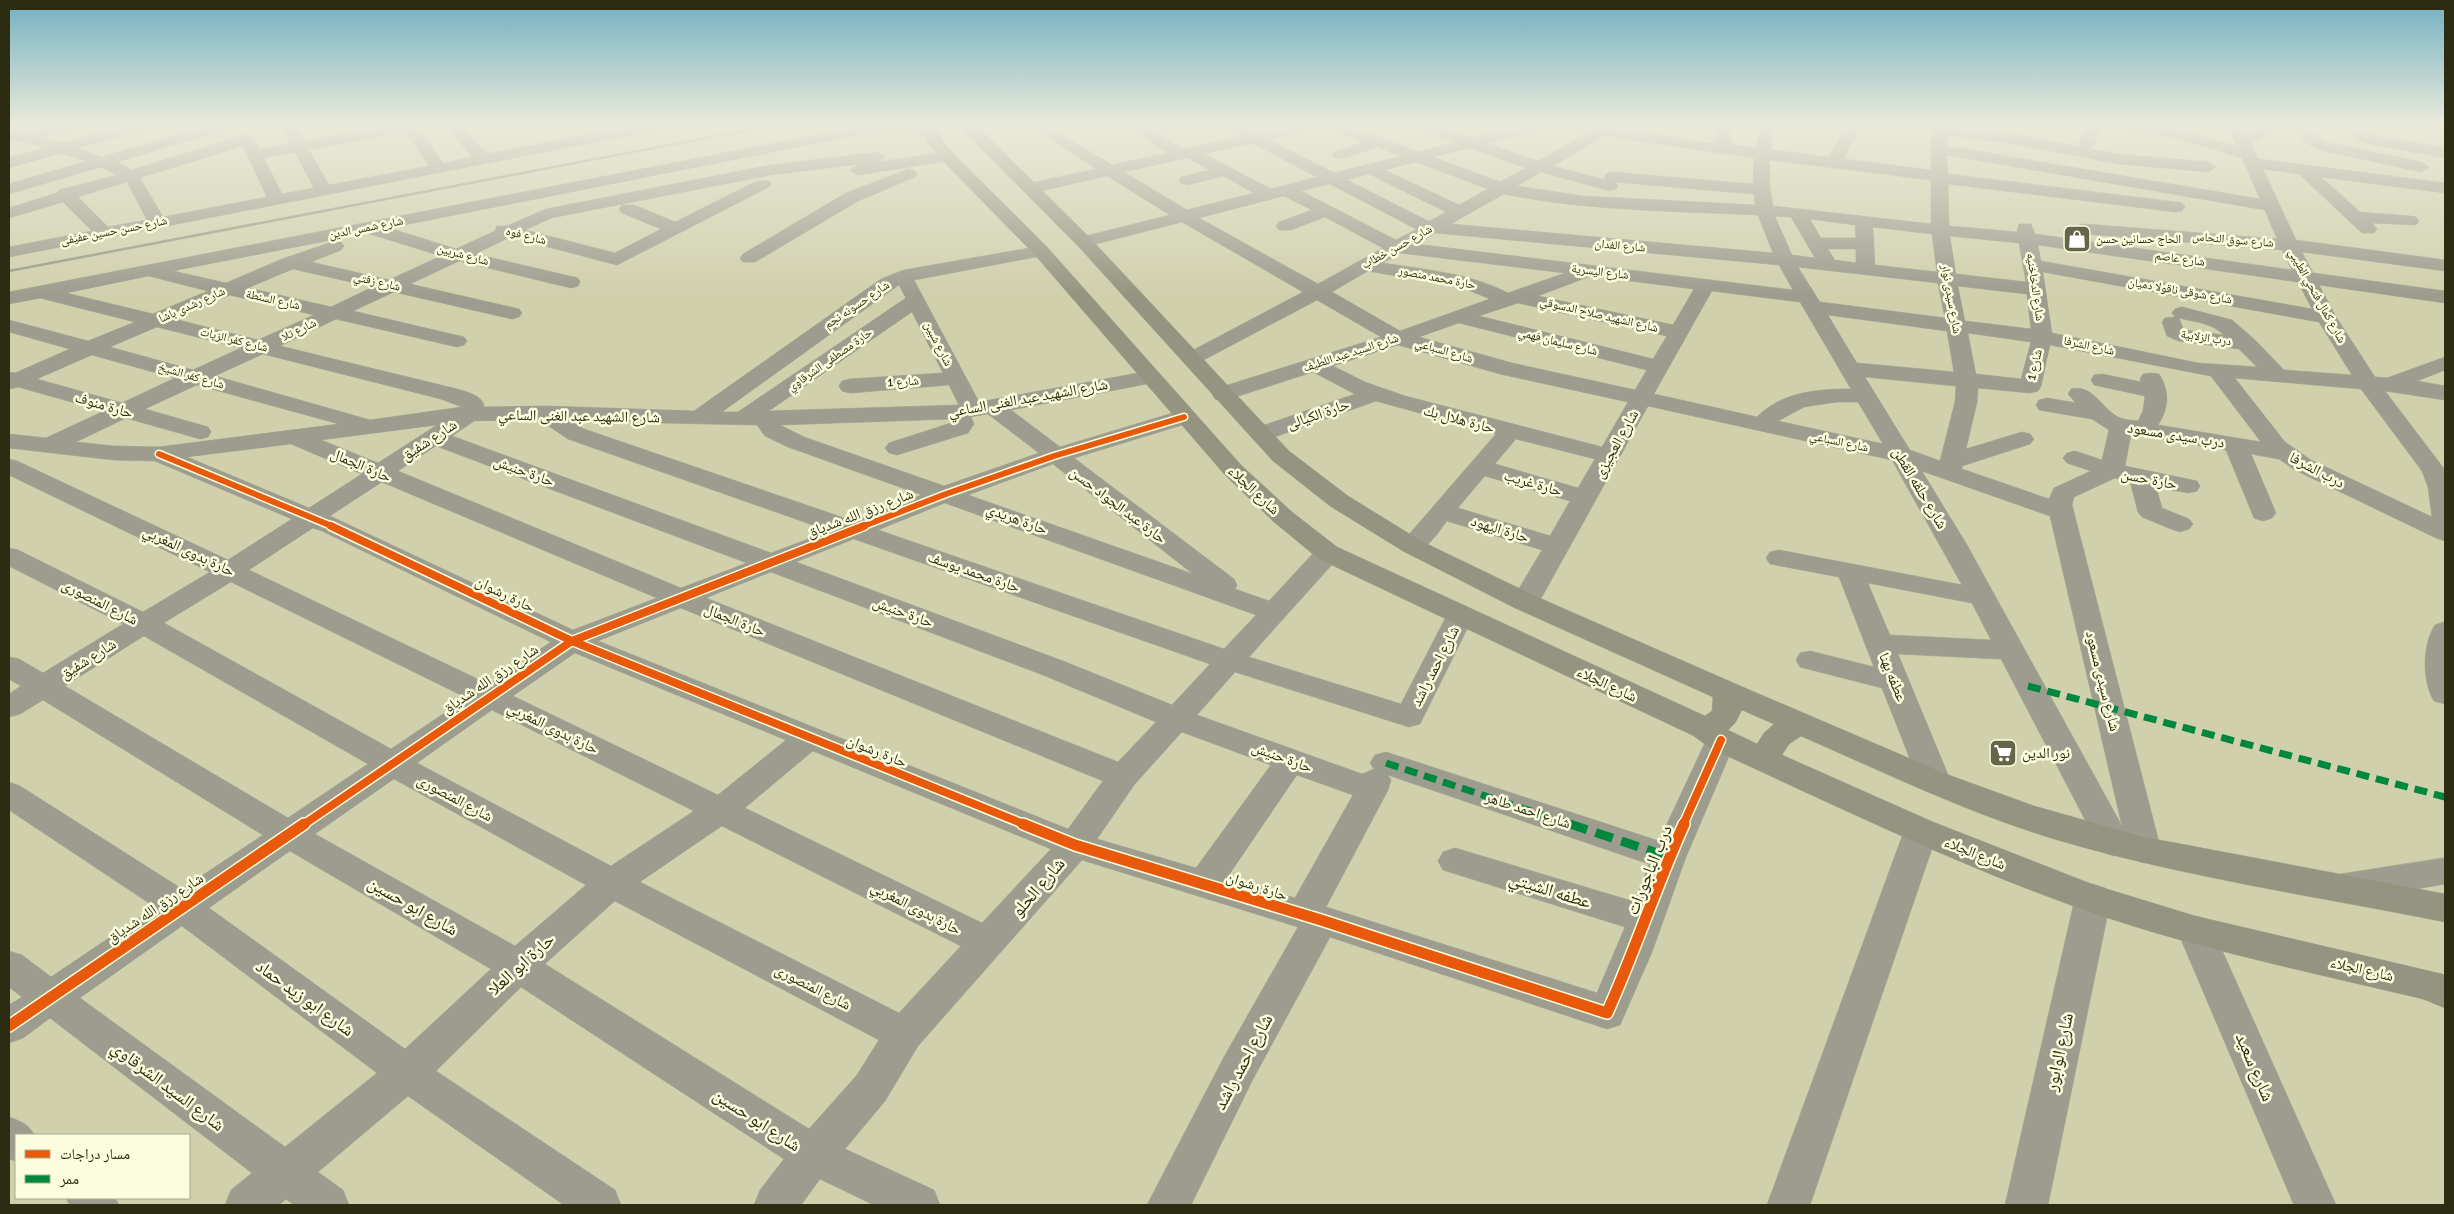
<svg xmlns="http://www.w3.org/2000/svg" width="2454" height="1214" font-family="Signika,'Noto Naskh Arabic',sans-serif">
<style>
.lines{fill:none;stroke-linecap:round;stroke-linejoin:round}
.minor-casing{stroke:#adad91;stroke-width:1}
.major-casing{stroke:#adad91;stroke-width:1}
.minor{fill:#9d9d8f;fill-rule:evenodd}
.major{fill:#949481;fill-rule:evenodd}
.rail{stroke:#999987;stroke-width:2.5}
.quiet-far1{stroke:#00873e;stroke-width:7;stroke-dasharray:13 7;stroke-linecap:butt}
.quiet{stroke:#00873e;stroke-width:9;stroke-dasharray:18 9;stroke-linecap:butt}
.cycleway-far2-casing{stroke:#fcfdde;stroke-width:9}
.cycleway-far1-casing{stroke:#fcfdde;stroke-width:11}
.cycleway-casing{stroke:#fcfdde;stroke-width:14}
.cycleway-far2{stroke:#e8590c;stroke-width:6}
.cycleway-far1{stroke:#e8590c;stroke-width:8}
.cycleway{stroke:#e8590c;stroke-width:11}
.labels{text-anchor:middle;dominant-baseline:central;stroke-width:5;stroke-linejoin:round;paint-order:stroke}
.far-street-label{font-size:12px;fill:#2c2c13;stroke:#fcfdde}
.far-poi-label{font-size:12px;fill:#2c2c13;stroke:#fcfdde;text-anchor:start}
.street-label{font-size:15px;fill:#2c2c13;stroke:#fcfdde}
.poi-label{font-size:15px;fill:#2c2c13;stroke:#fcfdde;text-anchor:start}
.near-street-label{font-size:18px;fill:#2c2c13;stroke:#fcfdde}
</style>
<rect width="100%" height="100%" fill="#d0d0ad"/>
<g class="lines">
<g class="minor-casing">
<g id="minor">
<path d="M54 125H79L77 128 41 138 62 143 128 125H152L150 128 78 148 102 157 210 125H233L231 128 117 162 132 170 247 134 253 137 260 149 290 144 280 125H294L304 141 393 125H424L419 129 443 163 472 157 445 125H460L487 154 639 125H669L662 129 9 257V247L92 231 63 202 9 218V208L57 193 59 190 117 175 101 167 9 194V184L86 161 61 153 9 168V158L45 148 9 138V129L25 133ZM406 132 429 166 329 185 309 150ZM243 146 267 197 163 217 140 178ZM295 152 314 188 282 194 264 158ZM127 182 147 220 108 227 78 197Z"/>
<path d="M918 125 934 128 937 131 929 136 899 131 863 134 389 228 456 249 495 231 497 226H507L546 209 771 165 877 152 885 157 877 162 771 175 551 218 525 230 615 253 661 229 622 213 619 209 622 205H634L675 222 757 181H769L771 184 769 187 617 265 510 237 475 254 578 278 580 282 578 286 571 288 459 261 410 284 519 309 522 313 519 317 512 319 394 292 353 311 464 337 467 341 464 345 457 347 336 319 280 346 457 389C467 392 484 396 484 407L545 406 694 411 881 279 904 270 1041 246 1047 247 1050 251 1047 255 1041 256 914 280 979 402 1149 371 1157 372 1160 377 1157 382 1011 410 1060 447 1176 412 1184 410 1192 412 1195 417 1192 422 1074 458 1234 579 1237 585 1235 589 1269 601 1319 547 1328 545 1337 547 1341 553 1337 559 1249 657 1401 704 1450 609 1460 606 1470 609 1474 615 1420 724 1409 727 1235 672 1197 715 1362 774 1374 769 1370 763 1375 755 1386 752 1659 841 1710 732 1721 729 1732 732 1736 740 1686 857 1652 952 1620 1025 1607 1029 1330 937 1252 1081 1191 1205H1147L1224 1057 1298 927 1082 860 918 1046 885 1101 845 1149 934 1190 940 1205H874L820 1179 801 1205H754L760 1190 784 1159 521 987 436 1071 615 1190 621 1205H564L408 1096 318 1172 343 1190 349 1205H294L286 1199 279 1205H225L231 1190 252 1173 50 1018 23 1038 9 1043V1005L22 997 9 987V951L22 955 51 977 155 907 9 810V782L20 786 182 889 263 835 43 700 20 714 9 717V694L21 686 9 679V657L19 659 43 673 123 624 9 566V548L18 550 143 612 210 572 9 475V459L17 461 228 560 292 519 155 461 114 460 9 448V434L46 438 104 411 18 387 9 389V372L15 373 70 349 9 332V320L88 341 135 322 40 298 9 304V292L863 126ZM367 233 441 256 389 280 311 262 341 250 344 246 341 242 335 241 282 259 226 283 173 271ZM293 269 373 287 331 307 248 288ZM149 276 208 291 153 314 66 293ZM899 285 906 298 738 412H722ZM230 295 314 315 258 340 174 319ZM912 312 943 373 850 379 842 381 839 386 842 391 850 393 949 385 959 405 769 411ZM157 327 241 348 193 370 110 347ZM263 354 441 399 462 407 370 420 215 376ZM92 355 175 378 122 403 37 379ZM197 385 339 424 159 447 114 446 76 442 126 418 200 439 208 437 211 432 208 427 145 409ZM988 414 1039 453 944 486 804 437 780 425 950 419 951 423 889 443 885 448 889 453 897 455 968 433 974 424 971 417ZM540 420 568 439 830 531 771 553 452 436 474 421ZM571 421 757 425 765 436 788 447 922 495 853 521 584 429ZM437 425 378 463 321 440ZM291 444 362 474 309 508 187 457ZM436 446 747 563 681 588 398 471ZM1053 464 1193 574 968 495ZM382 482 657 598 573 630 330 516ZM945 503 1256 615 1224 649 878 530ZM313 528 322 531 551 642 488 684 249 570ZM854 539 1210 664 1172 705 1063 661 796 562ZM771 572 1043 675 1156 722 1118 762 706 598ZM231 582 467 698 391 749 164 623ZM681 608 1103 781 1068 829 598 641ZM144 636 368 764 288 818 65 686ZM575 653 786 740 718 795 513 696ZM492 710 694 811 611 866 417 763ZM1182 732 1271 765 1196 868 1097 839 1134 785ZM813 751 1051 849 982 923 745 808ZM1297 775 1353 795 1295 898 1227 878ZM1388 775 1649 864 1635 902 1455 848 1443 852 1438 861 1443 870 1625 927 1597 993 1326 907 1388 790 1391 780ZM394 779 586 885 515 946 315 834ZM722 826 961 946 899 1013 640 882ZM290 851 491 969 405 1049 209 908ZM615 901 879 1040 857 1075 809 1129 545 964ZM182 926 377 1073 285 1147 80 998Z"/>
<path d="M1029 125H1046L1112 165 1167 153 1125 125H1185L1183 128 1156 133 1183 149 1239 137 1221 125H1240L1255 133 1292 125H1319L1317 128 1268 139 1334 173 1401 156 1377 147 1346 158H1334L1332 155 1334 152 1363 142 1327 128 1325 125H1346L1418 152 1455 142 1416 128 1414 125H1435L1472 138 1523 125H1548L1546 128 1487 143 1538 161 1588 133 1560 128 1558 125H1593L1716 144 1714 125H1728L1732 145 1756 148 1760 125H1774L1771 150 1829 157 1846 125H1860L1844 159 1931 170 1932 125 2013 134 2080 147 2078 145 2087 125H2101L2094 145 2089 149 2119 154 2208 162 2216 167 2208 172 2119 164 2013 144 1947 135V146L2260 199 2242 158 2176 138 2118 128 2116 125H2151L2178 129 2237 147 2228 125H2242L2246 134 2261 125H2279L2251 144 2258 159 2445 183V193L2321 177 2360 212 2410 216 2416 217 2419 221 2416 225 2372 223 2377 229 2374 233H2362L2299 174 2263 169 2296 240 2445 260V271L2302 252 2313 273 2445 291V303L2319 285 2336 317 2375 377 2387 378 2445 357V370L2417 381 2445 386V400L2385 391 2445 470V541L2436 538 2295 470 2279 459 2251 454 2276 513 2272 518 2263 521 2254 518 2226 450 2131 434 2125 466 2197 481 2200 486 2197 491 2188 493 2156 487 2162 508 2189 519 2193 524 2189 529 2180 532 2171 529 2142 517 2138 512 2130 481 2115 478 2074 497 2072 505 2161 850 2156 859 2144 863 2132 859 2127 850 2114 856 2102 852 2001 659 1898 654 1951 782 1946 790 1935 794 1924 790 1919 782 1882 688 1800 667 1796 660 1800 653 1810 651 1874 667 1839 577 1770 564 1766 558 1770 552 1779 550 1962 585 1892 460 1648 406 1539 602 1535 608 1525 610 1515 608 1511 602 1542 550 1447 521C1435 536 1424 557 1403 551L1399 546 1496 434 1376 401 1269 439 1261 441 1253 439 1250 434 1253 429 1355 394 1313 372 1223 401 1215 399 1212 394 1215 389 1381 337 1317 300 1198 363 1191 365 1184 363 1181 359 1184 355 1303 292 1182 222 1084 247 1078 246 1075 242 1078 238 1170 215 1107 176 1032 193 1026 192 1024 188 1026 184 1096 169ZM1605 136 1754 158 1753 184 1612 172 1606 174 1604 177 1606 180 1553 166ZM1252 143 1317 177 1271 189 1204 154ZM1470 148 1526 168 1500 182 1433 157ZM1947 155 2265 210 2277 239 2085 224 2079 225 2076 229 2079 233 2085 234 2282 250 2292 270 2035 234 2031 224H2019L2017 232 1949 226 1948 184 2176 212 2182 211 2185 207 2182 203 2176 202 1948 174ZM1188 158 1210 170 1181 177 1179 180 1181 183 1187 185 1223 176 1254 193 1187 210 1124 172ZM1770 160 1931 180V224L1773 206 1770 189ZM1416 162 1488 189 1459 205 1385 170ZM1541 172 1610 191 1616 189 1618 186 1614 182 1754 194 1755 205 1583 196 1517 186ZM1369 174 1446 212 1430 221 1426 220 1347 180ZM1330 184 1414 228 1417 229 1396 240 1301 191ZM1504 194C1587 211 1673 211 1758 215L1773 253 1451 224ZM1284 196 1312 210 1279 222 1276 226 1279 230H1291L1325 217 1383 248 1318 284 1199 218ZM1775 216 1791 217 1815 258 1792 255ZM1810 219 1855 225 1856 238H1821ZM1873 227 1932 234 1937 272 1875 265ZM1436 233 1779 265 1793 290 1416 244ZM1950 236 2019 243 2026 282 1956 274ZM2038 245 2298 282 2312 309 2041 261ZM1828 249H1856V263L1835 260ZM1400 253 1565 273 1508 293C1469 273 1426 270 1383 263ZM1798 267 1938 283 1945 318 1820 302ZM1368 271 1461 287 1490 299 1400 331 1332 292ZM2043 272 2319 322 2352 375 2284 370 2255 340 2232 320 2182 307 2175 309 2172 313 2175 317 2165 318 2162 322 2167 336 2179 341 2239 349 2257 367 2198 363 2052 333ZM1591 276 1694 289 1673 325 1538 296ZM1958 286 2027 294 2031 329 1965 321ZM1712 291 1800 302 1851 389C1817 389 1782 392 1757 417L1654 394ZM1518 303 1667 336 1653 359 1479 316ZM1828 315 1947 331 1954 372 1857 363ZM2179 318C2196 322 2212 323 2224 335L2184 330ZM1459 323 1647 370 1635 390 1512 363 1419 337ZM1968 333 2031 342 2021 379 1976 374ZM1398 345 1500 374 1628 402 1602 447 1405 396 1365 382 1333 366ZM2050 345 2211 376 2261 442 2158 425C2169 408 2170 391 2159 374L2151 373 2143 374 2140 379 2141 382 2102 374 2094 375 2091 380 2094 385 2145 396 2143 411 2138 421C2131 420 2123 420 2118 417 2101 408 2093 384 2071 389L2068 394 2076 403 2047 398 2039 400 2036 405 2039 410 2092 419 2109 430 2102 460 2075 451 2067 453 2063 458 2067 463 2091 471 2054 488 2049 499 1962 469V466L2030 444 2034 439 2030 434 2022 432 1966 449 1977 402 1978 388 2030 393 2038 391 2041 386ZM1865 377 1956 386 1955 402 1940 461 1910 450ZM2235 378 2361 389 2422 471 2428 487 2432 517 2311 460 2285 442ZM1837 402H1858L1883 444 1778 421 1804 407ZM1516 439 1595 459 1578 488 1495 464ZM1922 471 2050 516 2122 826 1967 545ZM1485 476 1570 501 1550 536 1458 508ZM1868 583 1972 603 1991 640 1890 635Z"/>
<polygon points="2291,125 2306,125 2316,137 2330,143 2421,162 2429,167 2421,172 2320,150 2306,143"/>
<polygon points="2345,125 2360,125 2374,136 2445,148 2445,158 2365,143 2358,140"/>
<polygon points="2427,125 2445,125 2445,131 2429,128"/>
<polygon points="948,152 954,154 956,157 954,160 858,175 850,170 858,165"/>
<polygon points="909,169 915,171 917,174 915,177 858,201 755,262 743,262 740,258 743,254 846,193"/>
<path d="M2445 622V704L2434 701C2422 682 2422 644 2435 625Z"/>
<polygon points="1921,819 1933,822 1938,831 1810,1205 1767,1205 1904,831 1909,822"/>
<polygon points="2445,858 2445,884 2341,902 2329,898 2324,888 2329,878 2341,874"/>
<polygon points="2093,884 2105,888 2111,898 2048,1205 2005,1205 2075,898 2081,888"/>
<polygon points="2195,916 2208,920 2213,930 2336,1205 2294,1205 2177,930 2182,920"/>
<path d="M9 1117C20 1121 29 1124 34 1135H16V1161L9 1159Z"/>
<polygon points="66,1198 115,1198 119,1205 70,1205"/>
</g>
</g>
<g class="major-casing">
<path id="major" d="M920 125H934L942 140 954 154 1047 247 1241 465 1292 512 1337 547 1705 716 1712 711 1713 697 1515 608 1403 551 1330 506 1273 461 1078 246 967 134 962 125H976L1090 238 1289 451 1348 496 1421 541 1535 596 1738 685 1946 774 2034 806 2144 837 2445 894V922C2319 897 2191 878 2068 843 1976 817 1888 774 1801 736L1789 744 1782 755 1933 822 2094 885 2195 916 2442 974 2445 975V1008L2423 999C2306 971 2187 947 2073 906 1949 861 1830 803 1710 748L1694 736 1319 559 1274 522 1225 475 1035 255 942 160 927 142ZM1742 710 1774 724 1764 733 1757 744 1728 730 1735 723Z"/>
</g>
<use href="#minor" class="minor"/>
<use href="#major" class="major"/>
<polyline class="rail" points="9,271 774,125"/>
<g class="quiet-far1">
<polyline points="2028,686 2445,797"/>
<polyline points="1386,763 1573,825"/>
</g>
<polyline class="quiet" points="1570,824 1669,857"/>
<g class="cycleway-far2-casing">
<g id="cycleway-far2">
<polyline points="159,454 334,527"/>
<polyline points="861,527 946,494 1054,456 1184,417"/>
</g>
</g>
<g class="cycleway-far1-casing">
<g id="cycleway-far1">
<polyline points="331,526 572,641 1026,825"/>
<polyline points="303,825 572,641 864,526"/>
<polyline points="1683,825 1721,740"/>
</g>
</g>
<g class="cycleway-casing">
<g id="cycleway">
<path d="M1023 824 1075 845 1321 920 1607 1013C1635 951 1656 886 1684 824"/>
<polyline points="9,1026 304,824"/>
</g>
</g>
<use href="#cycleway-far2" class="cycleway-far2"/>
<use href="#cycleway-far1" class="cycleway-far1"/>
<use href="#cycleway" class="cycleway"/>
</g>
<linearGradient id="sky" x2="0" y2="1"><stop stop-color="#72b0c2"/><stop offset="0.42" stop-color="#eaeada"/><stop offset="1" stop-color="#eaeada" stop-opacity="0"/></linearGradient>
<rect width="2454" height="295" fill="url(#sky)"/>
<defs>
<g id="shop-square" transform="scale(1.4375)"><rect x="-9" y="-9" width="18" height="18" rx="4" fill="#656549" stroke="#fcfdde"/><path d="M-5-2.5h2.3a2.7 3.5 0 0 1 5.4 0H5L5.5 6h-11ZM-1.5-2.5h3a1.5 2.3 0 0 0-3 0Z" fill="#fff"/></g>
<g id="supermarket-square" transform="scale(1.4375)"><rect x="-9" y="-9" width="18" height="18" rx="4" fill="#656549" stroke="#fcfdde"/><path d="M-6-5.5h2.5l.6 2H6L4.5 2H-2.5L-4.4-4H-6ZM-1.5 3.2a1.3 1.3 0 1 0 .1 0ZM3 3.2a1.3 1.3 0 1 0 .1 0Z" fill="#fff"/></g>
</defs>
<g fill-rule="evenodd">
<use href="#shop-square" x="2077" y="239"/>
<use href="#supermarket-square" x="2003" y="753"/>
</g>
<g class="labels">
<g class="far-street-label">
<text transform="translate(366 228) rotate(-11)">شارع شمس الدين</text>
<text transform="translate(114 231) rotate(-11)">شارع حسن حسين عفيفى</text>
<text transform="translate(526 236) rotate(14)">شارع فوه</text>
<text transform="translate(2233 240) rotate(5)">شارع سوق النحاس</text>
<text transform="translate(1620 246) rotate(5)">شارع الفدان</text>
<text transform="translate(1397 247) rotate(-29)">شارع حسن خطاب</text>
<text transform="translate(463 255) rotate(15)">شارع شربين</text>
<text transform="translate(2180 259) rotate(8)">شارع عاصم</text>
<text transform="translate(1600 272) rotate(7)">شارع اليسرية</text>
<text transform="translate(1437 278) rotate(11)">حارة محمد منصور</text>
<text transform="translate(377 282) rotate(13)">شارع زفتي</text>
<text transform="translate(2035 287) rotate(82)">شارع الدخاخنيه</text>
<text transform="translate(2180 291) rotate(10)">شارع شوقى ناقولا دميان</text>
<text transform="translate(2317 296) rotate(61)">شارع كمال فتحي الطيبي</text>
<text transform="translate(1951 299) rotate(80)">شارع سيدى نوار</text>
<text transform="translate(273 300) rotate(13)">شارع السنطة</text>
<text transform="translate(192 305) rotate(-24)">شارع رشدى باشا</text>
<text transform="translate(857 305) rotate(-34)">شارع حسونه نجم</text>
<text transform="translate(1599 315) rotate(13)">شارع الشهيد صلاح الدسوقي</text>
<text transform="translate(299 330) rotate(-25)">شارع تلا</text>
<text transform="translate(2206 338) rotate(9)">درب الزلابية</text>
<text transform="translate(234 340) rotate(14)">شارع كفر الزيات</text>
<text transform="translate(1558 342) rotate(14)">شارع سليمان فهمي</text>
<text transform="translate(938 344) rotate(63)">شارع شبين</text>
<text transform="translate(2089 346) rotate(12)">شارع الشرفا</text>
<text transform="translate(1444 351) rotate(16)">شارع السباعي</text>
<text transform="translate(1351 353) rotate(-18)">شارع السيد عبد اللطيف</text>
<text transform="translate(830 360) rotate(-35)">حارة مصطفى الشرقاوي</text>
<text transform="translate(2035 365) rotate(-77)">شارع 1</text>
<text transform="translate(191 376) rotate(16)">شارع كفر الشيخ</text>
<text transform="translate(903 382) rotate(-4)">شارع 1</text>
<text transform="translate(1839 442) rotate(12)">شارع السباعي</text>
</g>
<g class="far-poi-label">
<text x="2096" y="239">الحاج حسانين حسن</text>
</g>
<g class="street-label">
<text transform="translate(1028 398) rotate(-10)">شارع الشهيد عبد الغنى الساعي</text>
<text transform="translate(104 405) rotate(16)">حارة منوف</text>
<text transform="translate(1318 414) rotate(-19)">حارة الكيالى</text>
<text transform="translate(579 416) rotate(1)">شارع الشهيد عبد الغنى الساعي</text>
<text transform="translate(1459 419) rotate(15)">حارة هلال بك</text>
<text transform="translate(2176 435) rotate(9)">درب سيدى مسعود</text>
<text transform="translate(429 440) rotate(-33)">شارع شفيق</text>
<text transform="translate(1616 444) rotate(-61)">شارع العجيزى</text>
<text transform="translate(361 465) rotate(23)">حارة الجمال</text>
<text transform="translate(2317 470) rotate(28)">درب الشرفا</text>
<text transform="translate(524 471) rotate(20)">حارة حنيش</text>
<text transform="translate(2149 479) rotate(11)">حارة حسن</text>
<text transform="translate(1533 483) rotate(16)">حارة غريب</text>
<text transform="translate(1920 488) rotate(59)">شارع حلقه القطن</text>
<text transform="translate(1254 490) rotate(43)">شارع الجلاء</text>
<text transform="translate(1118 505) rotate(37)">حارة عبد الجواد حسن</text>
<text transform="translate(860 513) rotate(-21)">شارع رزق الله شدياق</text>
<text transform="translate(1017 519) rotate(20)">حارة هريدي</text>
<text transform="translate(1500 529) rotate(17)">حارة اليهود</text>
<text transform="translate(189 551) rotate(25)">حارة بدوى المغربي</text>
<text transform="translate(974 572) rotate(19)">حارة محمد يوسف</text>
<text transform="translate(505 594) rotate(26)">حارة رشوان</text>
<text transform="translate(100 602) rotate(27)">شارع المنصورى</text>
<text transform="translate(903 612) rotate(20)">حارة حنيش</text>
<text transform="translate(735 620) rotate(22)">حارة الجمال</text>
<text transform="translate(88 659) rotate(-32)">شارع شفيق</text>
<text transform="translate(1435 666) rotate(-63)">شارع احمد راشد</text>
<text transform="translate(1893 677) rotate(68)">عطفه بهنا</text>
<text transform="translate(490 679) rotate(-34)">شارع رزق الله شدياق</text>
<text transform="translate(2103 681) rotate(76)">شارع سيدى مسعود</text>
<text transform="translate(1607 684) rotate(25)">شارع الجلاء</text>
<text transform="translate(553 728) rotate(26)">حارة بدوى المغربي</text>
<text transform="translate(877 751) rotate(22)">حارة رشوان</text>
<text transform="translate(1282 757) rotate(20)">حارة حنيش</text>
<text transform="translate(455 798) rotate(28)">شارع المنصورى</text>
<text transform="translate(1528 810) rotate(18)">شارع احمد طاهر</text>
<text transform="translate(1975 853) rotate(22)">شارع الجلاء</text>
<text transform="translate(1257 886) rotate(18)">حارة رشوان</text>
<text transform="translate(155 908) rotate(-34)">شارع رزق الله شدياق</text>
<text transform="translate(916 908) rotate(27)">حارة بدوى المغربي</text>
<text transform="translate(2362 969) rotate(13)">شارع الجلاء</text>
<text transform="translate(813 987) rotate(27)">شارع المنصورى</text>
</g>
<g class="poi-label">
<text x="2022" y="753">نور الدين</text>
</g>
<g class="near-street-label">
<text transform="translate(1649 870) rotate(-68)">درب الباجورات</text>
<text transform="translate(1038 887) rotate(-49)">شارع الحلو</text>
<text transform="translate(1550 890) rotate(17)">عطفه الشيتي</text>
<text transform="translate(413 906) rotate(30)">شارع ابو حسين</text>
<text transform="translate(521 964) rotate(-42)">حارة ابو العلا</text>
<text transform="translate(305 998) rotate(36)">شارع ابو زيد حماد</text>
<text transform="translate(2059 1052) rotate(-78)">شارع الوابور</text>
<text transform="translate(1243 1062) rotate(-62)">شارع احمد راشد</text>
<text transform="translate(2255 1067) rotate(67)">شارع سعيد</text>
<text transform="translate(168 1086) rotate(37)">شارع السيد الشرقاوي</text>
<text transform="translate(757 1120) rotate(33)">شارع ابو حسين</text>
</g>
</g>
<rect width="2454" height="1214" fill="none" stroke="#2c2c13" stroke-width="20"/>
<rect x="15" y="1134" width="175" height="65" fill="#fcfdde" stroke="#a9a98d"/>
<rect x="25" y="1150" width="25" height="8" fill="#e8590c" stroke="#a9a98d"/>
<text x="60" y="1159" font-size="15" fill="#2c2c13">مسار دراجات</text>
<rect x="25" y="1175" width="25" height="8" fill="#00873e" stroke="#a9a98d"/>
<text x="60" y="1184" font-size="15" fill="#2c2c13">ممر</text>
</svg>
